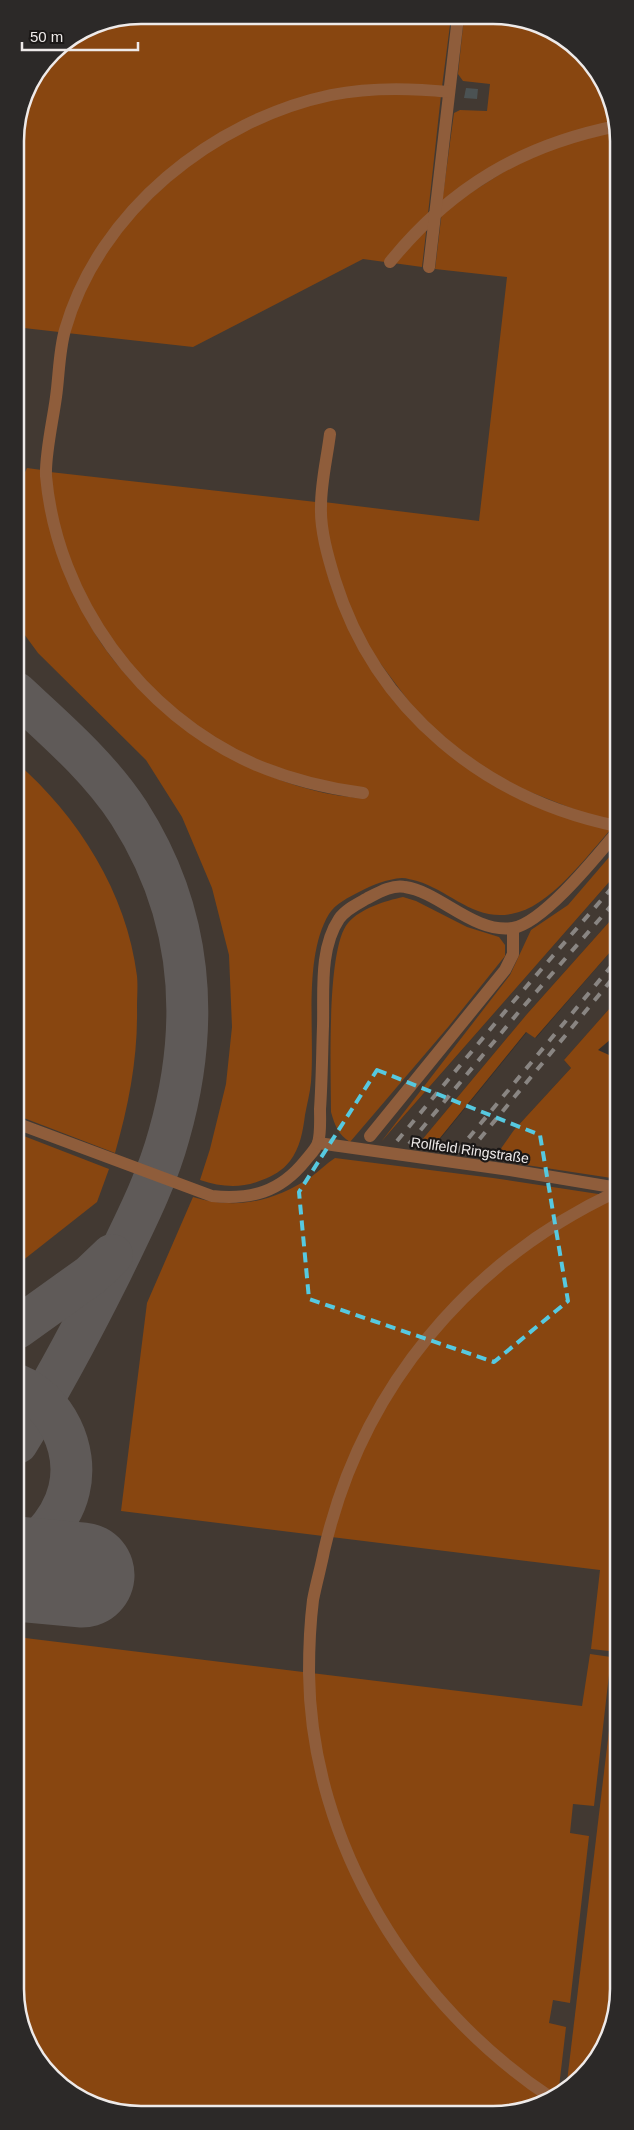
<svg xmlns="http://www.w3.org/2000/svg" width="634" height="2130" font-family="Helvetica,sans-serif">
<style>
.built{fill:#423932}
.green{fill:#884610}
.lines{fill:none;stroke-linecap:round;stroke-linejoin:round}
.taxiway{stroke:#5f5a58;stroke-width:42}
.runway{stroke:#5f5a58;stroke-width:105}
.building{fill:#4b5253}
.minor{stroke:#8f5d3b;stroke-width:12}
.rail{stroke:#898582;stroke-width:4;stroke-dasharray:9 9;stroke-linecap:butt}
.marked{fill:none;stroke:#56c9e0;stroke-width:4;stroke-dasharray:10 6;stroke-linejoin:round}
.labels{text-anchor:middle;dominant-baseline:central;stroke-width:4.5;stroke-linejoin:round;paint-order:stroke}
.street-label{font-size:14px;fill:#eeeae9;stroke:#1b1817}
.rim{fill:none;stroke:#eeeae9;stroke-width:2.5}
</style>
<rect width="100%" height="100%" fill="#35302d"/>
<polygon class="built" points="141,15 518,17 582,52 617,117 617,854 389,1133 617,873 618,912 527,1014 416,1147 432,1149 527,1032 536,1038 618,943 618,999 564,1060 571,1068 514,1130 618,1059 619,1997 609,2037 588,2072 556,2098 517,2113 117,2113 52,2078 17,2013 15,133 28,86 52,52 93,24"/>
<g class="green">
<polygon points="141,15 451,17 442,87 286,103 144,193 59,332 15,327 15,133 28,86 52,52 93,24"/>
<polygon points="464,17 518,17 582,52 617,117 617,122 572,132 442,202 454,113 460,110 487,111 490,84 463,81 458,74"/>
<polygon points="367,93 441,95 428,214 385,262 363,259 193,347 67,333 89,279 128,220 201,153 288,108"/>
<polygon points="617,129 617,821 591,816 497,779 428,727 362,639 329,551 324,502 479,521 507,277 435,269 442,211 538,150"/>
<polygon points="427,224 422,267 393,263"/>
<path d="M27 468 42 470C49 525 63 576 90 625 140 714 263 795 366 798L367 791C335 786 304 781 275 770 244 758 216 740 190 720 105 657 59 577 50 472L316 502C318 518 319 535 322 551 329 590 348 629 370 662 386 686 403 710 423 731 457 766 514 800 561 815 578 821 596 824 613 827 587 855 550 908 511 914 474 921 450 891 417 881 412 880 407 878 402 878 387 879 372 885 359 892 349 897 335 904 329 914 303 957 315 1032 311 1082 310 1093 307 1104 305 1115 303 1131 300 1148 290 1161 282 1171 273 1176 262 1180 241 1189 221 1187 200 1180L210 1149 226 1084 232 1027 229 955 212 888 182 817 146 760 38 653 16 623V490Z"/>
<path d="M16 762C78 816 127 893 137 976 138 986 137 997 137 1007 138 1057 129 1104 115 1153L16 1115Z"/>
<polygon points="617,848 617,873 381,1142 510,975 531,930 568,905"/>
<path d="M403 897 416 901 467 927 499 937 505 945V956L449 1026 350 1142C338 1134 335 1126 331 1112 331 1074 326 948 348 923 361 908 385 901 403 897Z"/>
<polygon points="618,912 618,943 535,1038 526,1032 431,1149 416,1147 527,1014"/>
<polygon points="617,1000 618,1037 611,1039 598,1050 618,1059 618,1179 506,1162 508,1158 495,1157 514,1130 571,1068 564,1060"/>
<polygon points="16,1133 109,1169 97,1202 17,1265"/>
<path d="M335 1158 493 1178 618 1197V1652L591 1649 600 1570 121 1511 147 1303 193 1197C236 1210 273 1202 311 1177 319 1171 327 1163 335 1158Z"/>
<polygon points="17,1637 582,1706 590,1654 611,1657 594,1806 573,1804 570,1833 589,1836 570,2003 553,2000 549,2023 566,2027 558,2096 517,2113 117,2113 52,2078 17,2013"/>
<polygon points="618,1667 619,1997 609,2037 588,2072 566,2090 616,1672"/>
</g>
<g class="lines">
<g class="taxiway">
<path d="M16 693C56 730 99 767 129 813 193 913 201 1023 169 1135 156 1183 132 1228 111 1272 81 1332 52 1387 17 1443"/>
<polyline points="17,1328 91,1275 112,1255"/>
<path d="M17 1385C56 1401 79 1449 69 1490 65 1507 55 1523 43 1536 35 1544 27 1554 17 1559"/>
</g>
<polyline class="runway" points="17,1569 82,1575"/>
</g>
<polygon class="building" points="466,88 478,89 477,99 464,98"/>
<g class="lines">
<g class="minor">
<path d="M390 262C451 187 522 145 617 126"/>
<polyline points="429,267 458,17"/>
<path d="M330 434C327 458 321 482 321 506 320 530 328 557 335 580 376 711 485 799 617 826"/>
<path d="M363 793C325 788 289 779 254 764 141 714 57 600 46 476 45 454 53 420 56 397 59 376 59 351 65 330 99 211 213 120 331 95 371 87 410 88 449 92"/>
<path d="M16 1123 212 1196C251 1200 280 1192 305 1161 309 1156 316 1149 318 1143 321 1133 320 1119 320 1109 322 1081 322 1053 323 1026 324 992 319 949 339 919 345 910 357 904 366 899 376 894 392 884 405 887 440 892 474 934 513 928 544 922 596 857 617 832"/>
<polyline points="370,1136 505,970 513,954 513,928"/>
<polyline points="318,1143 510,1170 618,1188"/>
<polyline points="616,1654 618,1655"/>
<path d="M553 2099C412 2006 311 1845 309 1673 309 1650 310 1624 313 1600 316 1584 321 1567 324 1551 361 1389 468 1261 618 1191"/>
</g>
<g class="rail">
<polyline points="397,1141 513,1002 617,882"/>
<polyline points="409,1144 517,1014 618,898"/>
<polyline points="457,1152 618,958"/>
<polyline points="468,1153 618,972"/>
</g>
</g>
<path class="marked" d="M377 1070 540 1135 568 1301 494 1362 309 1299 299 1192Z"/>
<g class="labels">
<g class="street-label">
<text transform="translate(470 1150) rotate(8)">Rollfeld Ringstraße</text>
</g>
</g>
<path d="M0 0H634V2130H0ZM141 24H493A117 117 0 0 1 610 141V1989A117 117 0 0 1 493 2106H141A117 117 0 0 1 24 1989V141A117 117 0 0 1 141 24Z" fill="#2c2928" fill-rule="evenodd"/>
<path class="rim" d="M141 24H493A117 117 0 0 1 610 141V1989A117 117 0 0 1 493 2106H141A117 117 0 0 1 24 1989V141A117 117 0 0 1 141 24Z"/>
<path d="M22 42v8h116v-8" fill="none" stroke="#eeeae9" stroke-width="2.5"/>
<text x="30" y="42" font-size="15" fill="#eeeae9" stroke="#1b1817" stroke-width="4" paint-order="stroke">50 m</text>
</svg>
